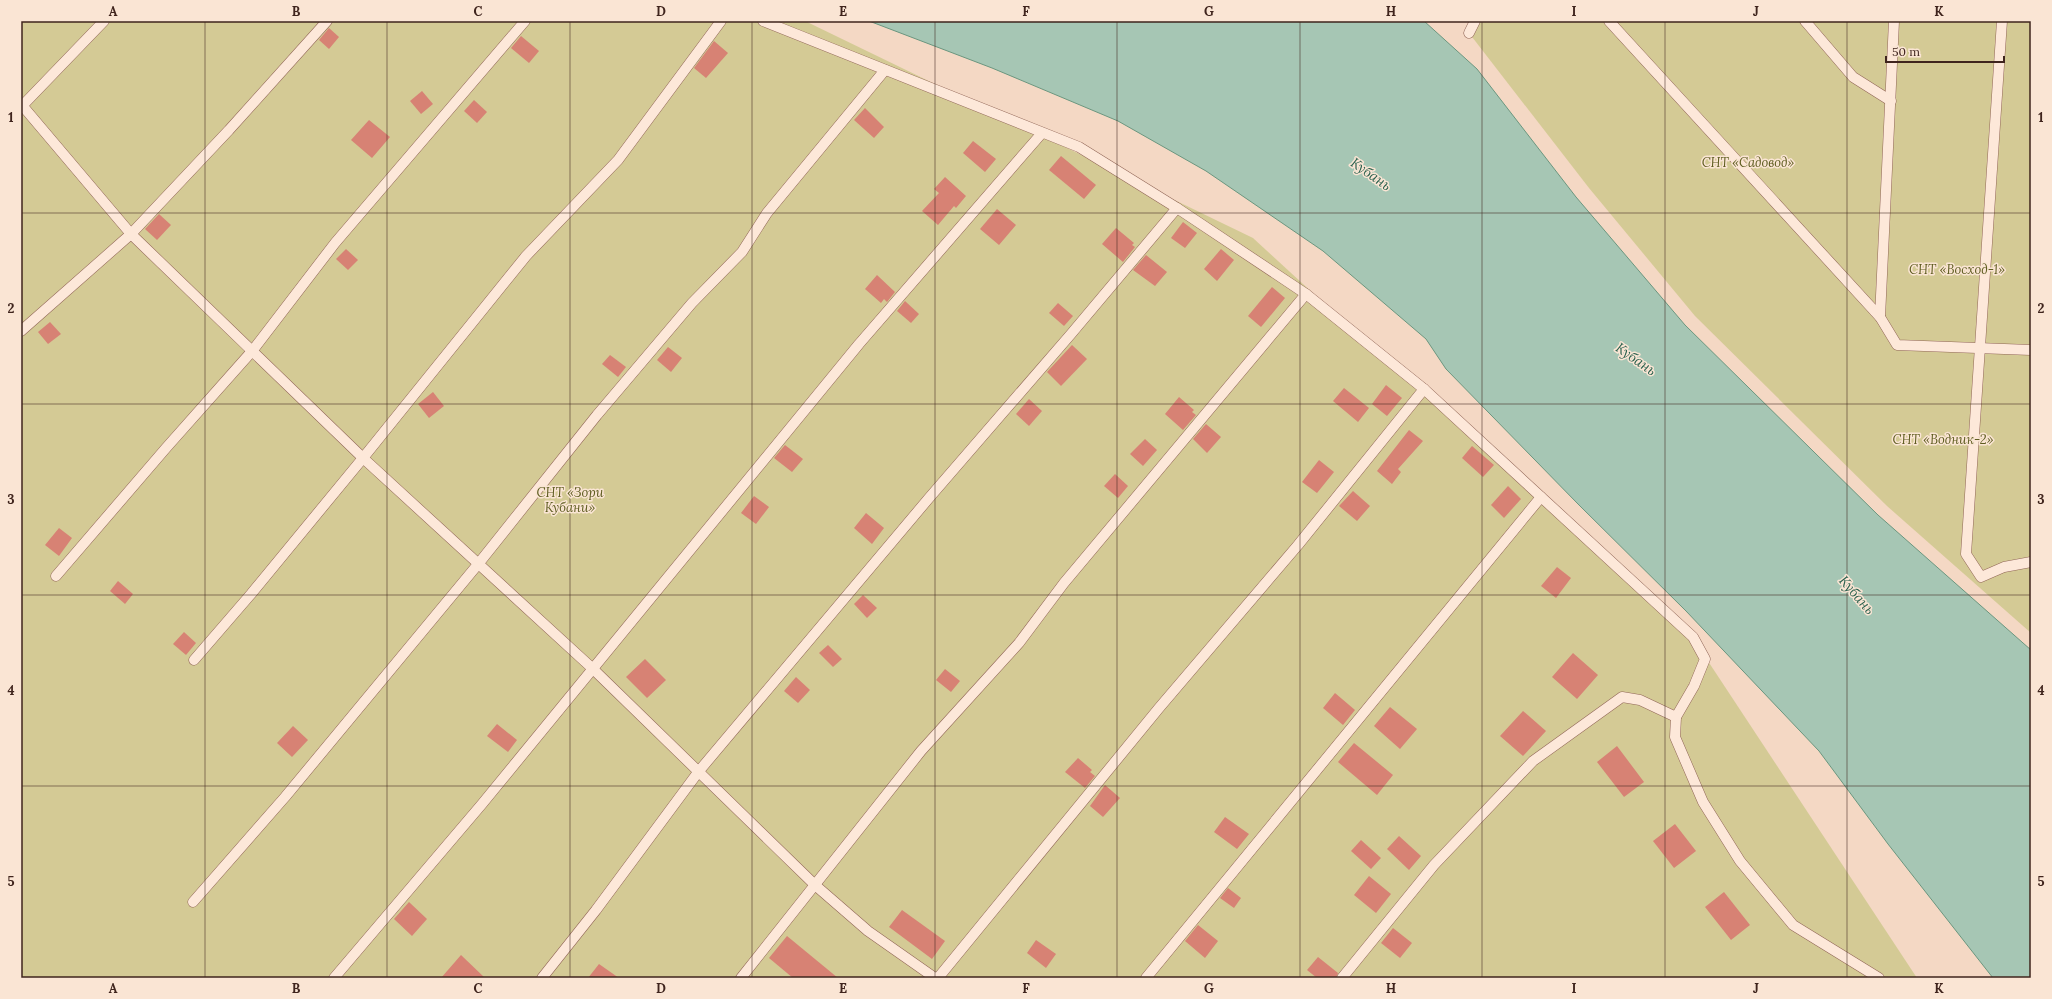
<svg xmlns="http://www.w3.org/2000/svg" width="2052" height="999" font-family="Lora,serif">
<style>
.green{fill:#d4ca95}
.water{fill:#a6c6b4;stroke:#6b967f}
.building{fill:#d78274}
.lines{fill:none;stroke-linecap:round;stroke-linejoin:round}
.lane-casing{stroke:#916657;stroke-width:11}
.lane{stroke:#fde8d9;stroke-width:10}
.grid{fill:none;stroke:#3f241d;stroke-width:1;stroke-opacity:0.55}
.labels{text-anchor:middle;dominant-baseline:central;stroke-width:3;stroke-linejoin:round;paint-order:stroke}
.park-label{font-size:13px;font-style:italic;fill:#5f5d21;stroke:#fae5d4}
.water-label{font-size:14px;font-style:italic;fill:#2a614e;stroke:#fae5d4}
.neatline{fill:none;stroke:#3f241d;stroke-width:1.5}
.grid-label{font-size:13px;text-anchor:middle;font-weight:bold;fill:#3f241d}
</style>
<rect width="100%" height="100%" fill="#f4d8c4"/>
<g class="green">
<polygon points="21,21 805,21 1253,238 1700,649 1917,978 21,978"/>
<polygon points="1475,21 2031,21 2031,633 1887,506 1695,316 1589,188 1469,33"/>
</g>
<polygon class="water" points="869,21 1424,21 1477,69 1576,197 1685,325 1878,515 2031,650 2031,978 1993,978 1888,844 1819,751 1686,611 1578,504 1446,369 1426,339 1323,251 1206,171 1118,121 992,68"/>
<g class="building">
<polygon points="329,28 339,37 329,49 319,40"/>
<polygon points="521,36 539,51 529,63 511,48"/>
<polygon points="714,41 728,53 706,78 694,68"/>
<polygon points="422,91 433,104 421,114 410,101"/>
<polygon points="474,100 487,112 477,123 464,111"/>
<polygon points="865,108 884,127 874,138 854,120"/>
<polygon points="369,120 390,137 372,158 351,140"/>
<polygon points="973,141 996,159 985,172 963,153"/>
<polygon points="1061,156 1096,185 1084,199 1049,170"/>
<polygon points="945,177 966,196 956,208 954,206 938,225 922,211 939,193 934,189"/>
<polygon points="997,209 1016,225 999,245 980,229"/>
<polygon points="159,214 171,225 157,240 145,229"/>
<polygon points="1183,222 1197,233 1185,248 1171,238"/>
<polygon points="1116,228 1134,243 1132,245 1135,247 1123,262 1102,244"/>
<polygon points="346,249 358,260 348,270 336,259"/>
<polygon points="1221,249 1234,260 1217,281 1204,269"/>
<polygon points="1146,255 1167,272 1155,286 1133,270"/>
<polygon points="877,275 895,292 887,302 884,299 881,303 865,289"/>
<polygon points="1272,287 1285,298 1261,327 1248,316"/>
<polygon points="905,301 919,314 911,323 897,311"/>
<polygon points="1058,303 1073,316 1064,326 1049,313"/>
<polygon points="50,322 61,334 48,344 38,332"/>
<polygon points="1072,345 1087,359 1061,386 1047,372"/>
<polygon points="668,347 682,358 671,372 657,360"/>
<polygon points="610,355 626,367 618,377 602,364"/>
<polygon points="1386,385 1402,398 1387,416 1372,404"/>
<polygon points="1344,388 1369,408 1358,422 1333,401"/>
<polygon points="433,392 444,406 429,418 418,404"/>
<polygon points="1179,397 1194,410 1192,412 1196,415 1183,430 1165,414"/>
<polygon points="1029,399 1042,411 1029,426 1016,414"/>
<polygon points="1206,424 1221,437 1207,453 1193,439"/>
<polygon points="1409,430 1423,441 1398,469 1401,472 1392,484 1377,471"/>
<polygon points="1145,439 1157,450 1143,466 1130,454"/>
<polygon points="785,445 803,459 792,472 774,458"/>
<polygon points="1472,446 1494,465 1483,477 1462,458"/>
<polygon points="1319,460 1334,472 1317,493 1302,482"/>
<polygon points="1115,474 1128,486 1118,498 1104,486"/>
<polygon points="1508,486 1521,499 1504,518 1491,505"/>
<polygon points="1353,491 1370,506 1357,521 1339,506"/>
<polygon points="754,496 769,507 756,524 741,513"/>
<polygon points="866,513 884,528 872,544 854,528"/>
<polygon points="59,528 72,538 59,556 45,545"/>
<polygon points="1557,567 1571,578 1556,598 1541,586"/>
<polygon points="118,581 133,594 125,604 110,591"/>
<polygon points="863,595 877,608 867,618 854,604"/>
<polygon points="184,632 196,643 186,655 173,644"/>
<polygon points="828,645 842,659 833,667 819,653"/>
<polygon points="1573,653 1598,675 1577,699 1552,677"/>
<polygon points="645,659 666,680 647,698 626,677"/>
<polygon points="945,669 960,681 951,692 936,680"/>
<polygon points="796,677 810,690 798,703 784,691"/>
<polygon points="1335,693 1355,710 1343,725 1323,708"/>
<polygon points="1390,707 1417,729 1400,749 1374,726"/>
<polygon points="1523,711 1546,731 1523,756 1500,736"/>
<polygon points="497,724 517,740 508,752 487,736"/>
<polygon points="293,726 308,740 292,757 277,743"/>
<polygon points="1354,743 1393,775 1377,795 1338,762"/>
<polygon points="1617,746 1644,782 1624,797 1597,762"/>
<polygon points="1078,758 1092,770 1090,772 1095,776 1085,788 1065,772"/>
<polygon points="1105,785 1120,798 1103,817 1090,806"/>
<polygon points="1225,817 1249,834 1237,849 1214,832"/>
<polygon points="1675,824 1696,851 1674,868 1653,841"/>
<polygon points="1399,836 1421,856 1409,870 1387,849"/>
<polygon points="1361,840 1381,858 1371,869 1351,851"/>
<polygon points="1369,876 1391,894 1376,913 1354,895"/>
<polygon points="1228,888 1241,898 1234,908 1220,898"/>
<polygon points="1724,892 1750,925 1731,940 1705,907"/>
<polygon points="409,902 427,919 412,936 394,919"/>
<polygon points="902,910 945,941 932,959 889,927"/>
<polygon points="1198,925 1218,941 1205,958 1185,941"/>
<polygon points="1393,928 1412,943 1400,958 1381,943"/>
<polygon points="787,936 838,978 793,978 769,958"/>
<polygon points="1036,940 1056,954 1046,968 1027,953"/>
<polygon points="461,955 485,978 441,978"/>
<polygon points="1318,957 1338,973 1336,978 1317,978 1307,970"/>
<polygon points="599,964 619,978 588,978"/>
</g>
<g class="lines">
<g class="lane-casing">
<g id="lane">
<polyline points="763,21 1079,147 1177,208 1306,294 1424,389 1693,637 1705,659 1694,686 1676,717 1675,737 1703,802 1740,861 1793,925 1879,978"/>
<polyline points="1609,21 1880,317 1897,345 2031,350"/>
<polyline points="1805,21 1853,77 1891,101"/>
<polyline points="2002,21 1966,554 1981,577 2004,567 2031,562"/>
<polyline points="1469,33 1475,21"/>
<polyline points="21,104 131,234 363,458 592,668 815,885 868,931 935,978"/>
<polyline points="23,105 104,21"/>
<polyline points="1880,317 1894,21"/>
<polyline points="21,331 131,234 229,130 327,21"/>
<polyline points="56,576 166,448 253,350 335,243 525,21"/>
<polyline points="194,660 251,594 363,458 526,256 618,160 721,21"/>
<polyline points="193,902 285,797 479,563 597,415 692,303 742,252 767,213 885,70"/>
<polyline points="334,978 482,804 859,344 1042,133"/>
<polyline points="542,978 596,910 699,771 929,498 1071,334 1177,208"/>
<polyline points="741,978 921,751 1019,643 1064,583 1306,294"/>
<polyline points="938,978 1159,708 1298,545 1424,389"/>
<polyline points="1146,978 1541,497"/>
<polyline points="1342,978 1434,865 1533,761 1622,697 1640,700 1676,717"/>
</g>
</g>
<use href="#lane" class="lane"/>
</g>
<path class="grid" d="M205 21V978M387 21V978M570 21V978M752 21V978M935 21V978M1117 21V978M1300 21V978M1482 21V978M1665 21V978M1847 21V978M21 213H2031M21 404H2031M21 595H2031M21 786H2031"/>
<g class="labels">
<g class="park-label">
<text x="1748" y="162">СНТ «Садовод»</text>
<text x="1957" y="269">СНТ «Восход-1»</text>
<text x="1943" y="439">СНТ «Водник-2»</text>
<text x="570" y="492">СНТ «Зори<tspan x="570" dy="15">Кубани»</tspan></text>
</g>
<g class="water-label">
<text transform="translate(1371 174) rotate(35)">Кубань</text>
<text transform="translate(1636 359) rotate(35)">Кубань</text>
<text transform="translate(1857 595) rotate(49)">Кубань</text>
</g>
</g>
<rect width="2052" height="999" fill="none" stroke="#fae5d4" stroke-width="44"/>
<path d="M1886 56v6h118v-6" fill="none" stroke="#3f241d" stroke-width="2"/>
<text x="1892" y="56" font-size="12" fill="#3f241d" stroke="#fae5d4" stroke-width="3" paint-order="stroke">50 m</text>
<rect x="22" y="22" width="2008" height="955" class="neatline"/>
<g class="grid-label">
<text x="113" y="16">A</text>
<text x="296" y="16">B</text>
<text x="478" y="16">C</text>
<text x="661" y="16">D</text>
<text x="843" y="16">E</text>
<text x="1026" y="16">F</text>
<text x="1209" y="16">G</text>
<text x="1391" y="16">H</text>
<text x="1574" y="16">I</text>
<text x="1756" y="16">J</text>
<text x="1939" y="16">K</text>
<text x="11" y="122">1</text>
<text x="2041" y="122">1</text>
<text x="11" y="313">2</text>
<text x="2041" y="313">2</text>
<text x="11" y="504">3</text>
<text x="2041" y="504">3</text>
<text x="11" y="695">4</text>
<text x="2041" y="695">4</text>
<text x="11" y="886">5</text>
<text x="2041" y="886">5</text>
<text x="113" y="993">A</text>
<text x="296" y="993">B</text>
<text x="478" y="993">C</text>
<text x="661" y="993">D</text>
<text x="843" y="993">E</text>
<text x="1026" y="993">F</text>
<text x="1209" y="993">G</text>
<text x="1391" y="993">H</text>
<text x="1574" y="993">I</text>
<text x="1756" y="993">J</text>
<text x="1939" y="993">K</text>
</g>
</svg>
